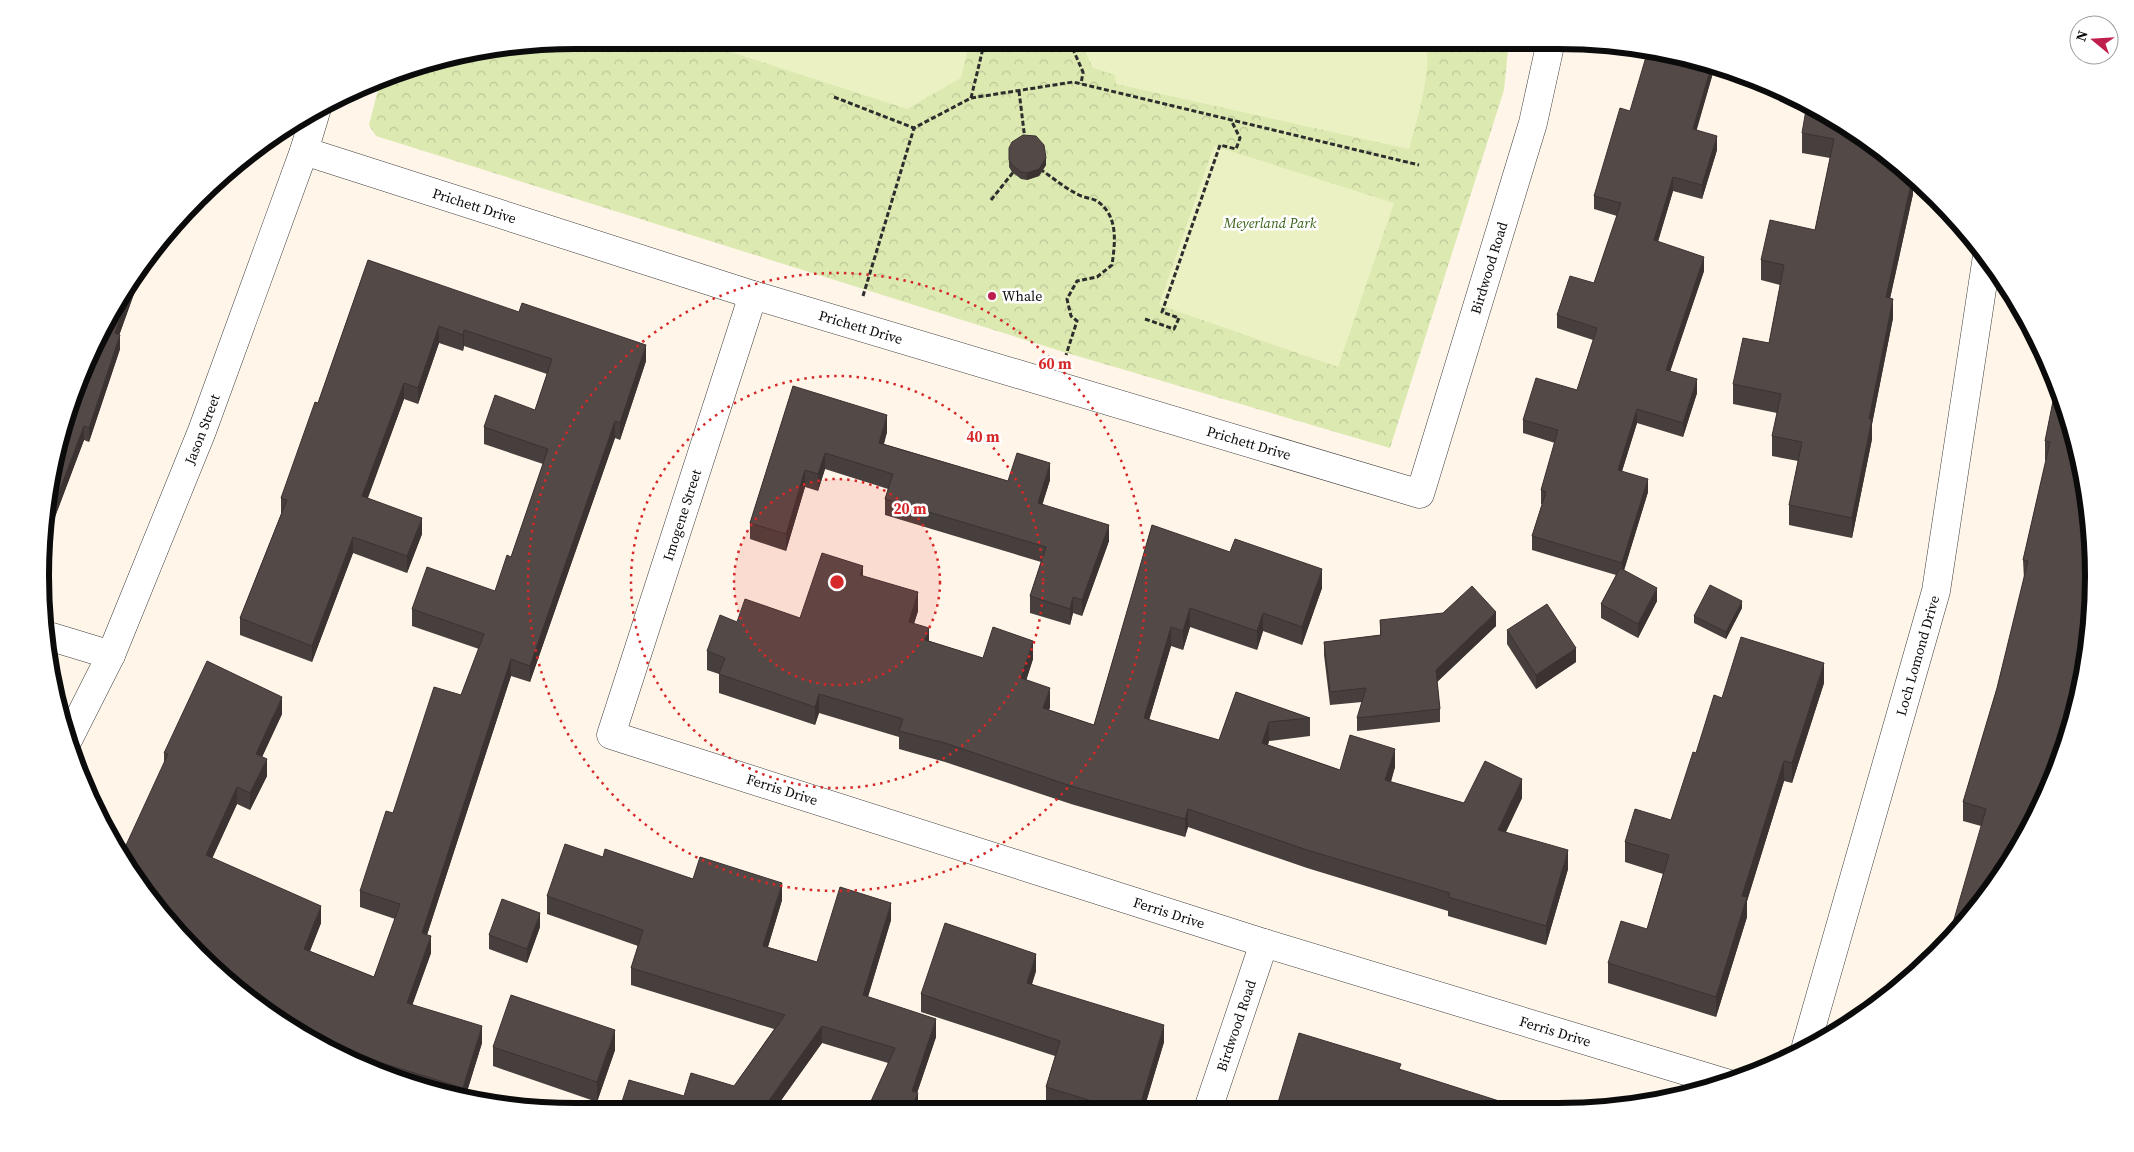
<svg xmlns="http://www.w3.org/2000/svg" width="2134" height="1152" font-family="'Source Serif 4',serif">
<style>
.park{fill:url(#park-crowns)}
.pitch{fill:#ecf1c3}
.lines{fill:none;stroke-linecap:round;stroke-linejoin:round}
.street-casing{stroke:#3e3e3e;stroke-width:29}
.path{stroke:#2d2d2d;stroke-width:3;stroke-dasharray:5 2.5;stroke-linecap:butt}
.street{stroke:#fff;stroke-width:28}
.wall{fill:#473f3d}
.shaded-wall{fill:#3a3332}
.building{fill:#534947;stroke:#3a3332}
.ring{fill:none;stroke:#d62828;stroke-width:2.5;stroke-dasharray:2.5 5}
.poi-dot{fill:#be1f4c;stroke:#fff;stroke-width:2}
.labels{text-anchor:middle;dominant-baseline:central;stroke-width:5;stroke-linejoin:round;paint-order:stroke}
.street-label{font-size:14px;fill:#0b0b0b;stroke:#fff}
.park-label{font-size:14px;font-style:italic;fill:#3b631a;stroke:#fff}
.poi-label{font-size:14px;fill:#0b0b0b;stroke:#fff;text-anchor:start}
.rim{fill:none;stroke:#0b0b0b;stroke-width:6}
.centre{fill:#d62828;stroke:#fff;stroke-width:2.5}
.ring-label{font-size:15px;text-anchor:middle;font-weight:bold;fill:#d62828;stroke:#fff;stroke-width:5;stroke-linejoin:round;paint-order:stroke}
</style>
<defs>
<pattern id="park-crowns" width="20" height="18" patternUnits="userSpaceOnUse" patternTransform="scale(1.25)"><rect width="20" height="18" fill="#dceab1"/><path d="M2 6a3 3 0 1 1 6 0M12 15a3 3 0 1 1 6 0" fill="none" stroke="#bbc797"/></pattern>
</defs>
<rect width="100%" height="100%" fill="#fff5e8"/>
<polygon class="park" points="576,40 1509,41 1504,90 1390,448 1067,353 376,136 369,125 381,78 403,69 472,50"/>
<g class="pitch">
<polygon points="694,40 970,40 961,78 907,109"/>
<path d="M1083 41H1427C1430 79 1419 112 1409 149L1116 84 1115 75 1093 68 1082 45Z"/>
<polygon points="1214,146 1394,203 1338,367 1159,305"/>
</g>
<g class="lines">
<g class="street-casing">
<g id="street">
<path id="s1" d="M304 151 753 295 1420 494 1533 123 1551 41"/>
<path id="s2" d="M753 295 611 735 1264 943 1729 1084"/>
<polyline points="45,635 111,655"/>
<path id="s3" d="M67 742 111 655 202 431 304 151 317 108"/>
<path id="s4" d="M1806 1046 1936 591 1987 256"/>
<path id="s5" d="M1208 1109 1264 943"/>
</g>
</g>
<g class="path">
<polyline points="1072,41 1072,47 1083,72 1081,84"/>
<polyline points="1019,91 1025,140"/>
<polyline points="834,97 914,128"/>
<polyline points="971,98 985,40"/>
<path d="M1040 169C1053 178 1065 188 1079 195 1085 198 1092 198 1097 201 1119 216 1115 243 1112 265L1097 277 1077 281 1067 299 1071 316 1077 321 1066 355"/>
<polyline points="991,200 1015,170"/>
<polyline points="863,296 914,128 971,98 1073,82 1419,165"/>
<polyline points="1145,319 1174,329 1179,318 1162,312 1220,145 1236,149 1240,138 1231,120"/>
</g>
<use href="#street" class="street"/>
</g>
<g class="wall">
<polygon points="1697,58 1715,66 1696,130 1717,150 1702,199 1673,191 1658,242 1704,271 1670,371 1697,393 1683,437 1637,423 1622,471 1648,492 1624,570 1657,601 1638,638 1601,618 1601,604 1616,575 1532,550 1532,536 1542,504 1541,504 1541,490 1555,443 1523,433 1523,420 1577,390 1593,340 1557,328 1557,315 1594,283 1617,216 1594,209 1594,196 1630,111"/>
<polygon points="1826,112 1904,168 1903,172 1913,194 1890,298 1893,318 1872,424 1872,439 1852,538 1789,525 1789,505 1798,461 1772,456 1772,436 1777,413 1733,404 1733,384 1769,343 1780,285 1761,280 1761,260 1815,230 1830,158 1802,153 1802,133"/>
<polygon points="1009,148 1046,165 1039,176 1027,180 1021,179 1012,172 1009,167"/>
<polygon points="148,255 119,335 120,349 89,442 84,440 41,554 41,541 130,278"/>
<polygon points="368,260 646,361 620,440 615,438 530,682 511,676 427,935 431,953 412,1005 482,1043 465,1098 437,1094 308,1040 249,1001 164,763 164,753 282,714 262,757 267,776 250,810 237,804 212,858 321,923 310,951 374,977 395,919 360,907 360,891 393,813 461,695 479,649 412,626 412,609 495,591 511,557 543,464 484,444 484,427 535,410 547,374 464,346 463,351 439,343 418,404 404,399 368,498 422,534 407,573 353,553 312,662 240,635 240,618 281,514 281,498 318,403"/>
<polygon points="793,386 887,432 884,444 1008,481 1050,480 1042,504 1109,541 1082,616 1073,613 1070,625 1030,613 1030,596 1041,562 885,515 885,499 888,489 825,469 818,491 805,487 786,551 750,539 750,523"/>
<polygon points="2056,386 2089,646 2069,732 2063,755 2022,844 1981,826 1963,821 1963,802 1997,688 2024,579 2023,560 2046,460 2045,460 2045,441"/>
<polygon points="1152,525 1322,588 1302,645 1263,631 1257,650 1190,627 1183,650 1171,646 1149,720 1219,740 1236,692 1310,718 1310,736 1269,741 1268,745 1340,770 1395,767 1391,782 1464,803 1522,798 1506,832 1568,869 1546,945 1448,916 1448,911 1307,868 1188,827 1185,837 1071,804 945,762 899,749 899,737 819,713 815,725 719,693 719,674 707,670 707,651 737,622 800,618 863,576 918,611 914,623 929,641 983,658 1033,659 1026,680 1050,707 1049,710 1094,725"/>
<polygon points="1742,608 1726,639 1694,623 1694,616"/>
<polygon points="1380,620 1496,626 1437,682 1440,709 1440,722 1357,731 1357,718 1362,702 1330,705 1324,655 1324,642 1380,635"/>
<polygon points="1507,630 1576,662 1536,689 1507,644"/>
<polygon points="1824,683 1792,783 1784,781 1747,901 1747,917 1716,1017 1608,983 1608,963 1647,929 1663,874 1625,862 1625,842 1671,820 1696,753 1722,698"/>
<polygon points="603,857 782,900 768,947 817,962 891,920 868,997 936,1037 917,1093 918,1110 888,1063 822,1043 775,1109 684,1096 734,1086 774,1029 631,985 631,968 638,946 547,914 547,896"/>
<polygon points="540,927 527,963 489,949 489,935"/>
<polygon points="1036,971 1032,984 1164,1042 1144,1109 1063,1109 1046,1104 1046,1087 1055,1056 921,1012 921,994"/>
<polygon points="493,1047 615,1050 597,1102 493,1066"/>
</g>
<g class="shaded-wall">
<polygon points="1712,64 1715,66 1693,143 1693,129"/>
<polygon points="1717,136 1717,150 1702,199 1702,185"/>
<polygon points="1046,158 1046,165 1039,176 1027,180 1027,173"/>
<polygon points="1901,165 1904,168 1900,191 1900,171"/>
<polygon points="1913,175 1913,194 1886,317 1886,297"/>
<polygon points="1673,177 1673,191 1654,254 1654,240"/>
<polygon points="148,255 115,347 115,333 139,267"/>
<polygon points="1704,257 1704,271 1666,384 1666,370"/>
<polygon points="1893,299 1893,318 1872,424 1872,439 1852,538 1852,518 1869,419"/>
<polygon points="439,326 439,343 418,404 418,388"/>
<polygon points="464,330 464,346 463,351 463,335"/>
<polygon points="120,335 120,349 89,442 89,428"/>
<polygon points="646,345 646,361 620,440 620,423"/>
<polygon points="1697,379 1697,393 1683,437 1683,423"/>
<polygon points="404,383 404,399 362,513 362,496"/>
<polygon points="1637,409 1637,423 1618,484 1618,470"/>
<polygon points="887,415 887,432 879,459 879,443"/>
<polygon points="615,421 615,438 530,682 530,666"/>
<polygon points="84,426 84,440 41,554 41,540"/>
<polygon points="825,453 825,469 818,491 818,474"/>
<polygon points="1050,463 1050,480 1038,519 1038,503"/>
<polygon points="805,470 805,487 786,551 786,534"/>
<polygon points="1648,479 1648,492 1622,577 1622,563"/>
<polygon points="422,518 422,534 407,573 407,556"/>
<polygon points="1109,525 1109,541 1082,616 1082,600"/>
<polygon points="353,537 353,553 312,662 312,646"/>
<polygon points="863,566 863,585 860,575"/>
<polygon points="1322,569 1322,588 1302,645 1302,627"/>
<polygon points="1657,588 1657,601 1638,638 1638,624"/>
<polygon points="918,592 918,611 909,640 909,622"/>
<polygon points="1073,597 1073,613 1070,625 1070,609"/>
<polygon points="1742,601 1742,608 1726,639 1726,632"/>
<polygon points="1190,608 1190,627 1183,650 1183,631"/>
<polygon points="1496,612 1496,626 1436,683 1436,670"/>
<polygon points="1263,613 1263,631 1257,650 1257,631"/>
<polygon points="1171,627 1171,646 1144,737 1144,718"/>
<polygon points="929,628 929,646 925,640"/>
<polygon points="2090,638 2089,646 2069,732 2063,755 2047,789"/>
<polygon points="1033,641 1033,659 1021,697 1021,678"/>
<polygon points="1576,648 1576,662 1536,689 1536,675"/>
<polygon points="511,659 511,676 422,950 422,933"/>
<polygon points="1824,663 1824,683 1792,783 1792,763"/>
<polygon points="1050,688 1050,707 1043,726 1043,708"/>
<polygon points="819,694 819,713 815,725 815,707"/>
<polygon points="282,697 282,714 256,770 256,754"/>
<polygon points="1269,722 1269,741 1262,762 1262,743"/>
<polygon points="1395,749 1395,767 1385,799 1385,780"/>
<polygon points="267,759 267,776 250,810 250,793"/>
<polygon points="1784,761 1784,781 1747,901 1747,917 1716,1017 1716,997 1742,896"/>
<polygon points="1522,779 1522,798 1498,848 1498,830"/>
<polygon points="237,787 237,804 206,872 206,855"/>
<polygon points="1188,809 1188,827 1185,837 1185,819"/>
<polygon points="1568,850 1568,869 1546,945 1546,926"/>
<polygon points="782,883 782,900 763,963 763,946"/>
<polygon points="891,903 891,920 863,1013 863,995"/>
<polygon points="321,906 321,923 304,966 304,949"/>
<polygon points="540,913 540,927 527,963 527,949"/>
<polygon points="431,936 431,953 407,1020 407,1003"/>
<polygon points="1036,954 1036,971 1027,1000 1027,983"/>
<polygon points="936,1019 936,1037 915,1099 918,1093 918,1110 910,1110 912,1091"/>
<polygon points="1164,1025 1164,1042 1144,1109 1139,1109"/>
<polygon points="482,1026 482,1043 465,1098 463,1098 463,1088"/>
<polygon points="822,1026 822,1043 774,1110 765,1106"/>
<polygon points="615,1030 615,1050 597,1102 597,1082"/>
</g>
<g class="building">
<polygon points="1648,50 1697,58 1712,64 1693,129 1717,136 1702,185 1673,177 1654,240 1704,257 1666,370 1697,379 1683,423 1637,409 1618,470 1648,479 1622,563 1532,536 1546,492 1541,490 1558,430 1523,420 1536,378 1577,390 1597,328 1557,315 1570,276 1594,283 1621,203 1594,196 1620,108 1630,111"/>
<polygon points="1807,104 1826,112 1901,165 1900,171 1913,175 1886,297 1893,299 1869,419 1872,419 1852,518 1789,505 1802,442 1772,436 1781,394 1733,384 1743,338 1769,343 1784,265 1761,260 1770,220 1815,230 1834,139 1802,133"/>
<polygon points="1023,135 1036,136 1044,145 1046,158 1039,169 1027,173 1021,172 1012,165 1009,160 1009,148 1012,142"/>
<polygon points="368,260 519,312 522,303 646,345 620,423 615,421 530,666 511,659 422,933 431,936 407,1003 482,1026 463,1088 337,1049 336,1052 308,1040 249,1001 173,930 130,874 121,856 168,754 164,753 207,661 282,697 256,754 267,759 250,793 237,787 206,855 321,906 304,949 374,977 400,904 360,891 386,811 393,813 434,687 461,695 484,634 412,609 427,567 495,591 507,555 511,557 548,449 484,427 495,395 535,410 552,359 464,330 463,335 439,326 418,388 404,383 362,496 422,518 407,556 353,537 312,646 240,618 287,500 281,498 315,402 318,403"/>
<polygon points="139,267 115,333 120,335 89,428 84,426 41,540 58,438 81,371 130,278"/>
<polygon points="793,386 887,415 879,443 1008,481 1017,453 1050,463 1038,503 1109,525 1082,600 1073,597 1070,609 1030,596 1046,547 885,499 893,474 825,453 818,474 805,470 786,534 750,523"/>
<polygon points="2056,386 2076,437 2093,541 2090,638 2079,680 2047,789 2022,844 1948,940 1986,809 1963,802 1997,688 2028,561 2023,560 2050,442 2045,441"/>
<polygon points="1152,525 1230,552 1235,539 1322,569 1302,627 1263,613 1257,631 1190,608 1183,631 1171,627 1144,718 1219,740 1236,692 1310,718 1269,722 1262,743 1340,770 1350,735 1395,749 1385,780 1464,803 1485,761 1522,779 1498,830 1568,850 1546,926 1448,897 1450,893 1307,850 1188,809 1185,819 1071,786 945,743 899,731 903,719 819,694 815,707 719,674 725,658 707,651 720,615 737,622 745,599 800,618 822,553 863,566 860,575 918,592 909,622 929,628 925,640 983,658 993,627 1033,641 1021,678 1050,688 1043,708 1094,725"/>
<polygon points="1620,568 1657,588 1638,624 1601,604"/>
<polygon points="1710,585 1742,601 1726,632 1694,616"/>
<polygon points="1472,586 1496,612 1436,670 1440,709 1357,718 1366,688 1330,692 1324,642 1381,635 1380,620 1443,613"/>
<polygon points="1547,604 1576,648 1536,675 1507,630"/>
<polygon points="1741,637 1824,663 1792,763 1784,761 1742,896 1747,897 1716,997 1608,963 1621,921 1647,929 1669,855 1625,842 1635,809 1671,820 1693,752 1696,753 1714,695 1722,698"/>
<polygon points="565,844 603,857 605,849 693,879 700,857 782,883 763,946 817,962 840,887 891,903 863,995 936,1019 912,1091 918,1093 910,1110 867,1110 895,1048 822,1026 765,1106 778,1110 619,1111 629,1080 684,1096 691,1073 734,1086 785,1015 631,968 643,930 547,896"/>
<polygon points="502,899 540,913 527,949 489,935"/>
<polygon points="945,923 1036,954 1027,983 1164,1025 1139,1109 1092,1109 1095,1102 1046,1087 1060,1041 921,994"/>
<polygon points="1922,953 1936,956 1918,971"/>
<polygon points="511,995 615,1030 597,1082 493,1047"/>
<polygon points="1299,1033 1401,1064 1399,1069 1521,1108 1276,1109"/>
</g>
<circle cx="837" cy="582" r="103" fill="#d62828" fill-opacity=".12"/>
<g class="ring">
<circle cx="837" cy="582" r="103"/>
<circle cx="837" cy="582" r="206"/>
<circle cx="837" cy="582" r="309"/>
</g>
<circle class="poi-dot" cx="992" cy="296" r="5"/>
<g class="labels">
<g class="street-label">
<text stroke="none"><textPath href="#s1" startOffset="179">Prichett Drive</textPath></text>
<text stroke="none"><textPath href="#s1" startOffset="1404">Birdwood Road</textPath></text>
<text stroke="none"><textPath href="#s1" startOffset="584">Prichett Drive</textPath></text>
<text stroke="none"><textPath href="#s3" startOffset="341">Jason Street</textPath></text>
<text stroke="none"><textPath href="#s1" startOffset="989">Prichett Drive</textPath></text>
<text transform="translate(682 515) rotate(-72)">Imogene Street</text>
<text stroke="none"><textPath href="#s4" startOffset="406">Loch Lomond Drive</textPath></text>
<text stroke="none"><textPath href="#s2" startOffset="642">Ferris Drive</textPath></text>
<text stroke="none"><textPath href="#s2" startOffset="1048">Ferris Drive</textPath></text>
<text stroke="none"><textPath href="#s5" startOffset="88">Birdwood Road</textPath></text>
<text stroke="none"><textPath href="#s2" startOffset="1452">Ferris Drive</textPath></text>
</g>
<g class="park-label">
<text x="1270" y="223">Meyerland Park</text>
</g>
<g class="poi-label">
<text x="1002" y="296">Whale</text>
</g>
</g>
<path d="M0 0H2134V1152H0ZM576 49H1558A527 527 0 0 1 2085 576V576A527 527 0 0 1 1558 1103H576A527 527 0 0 1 49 576V576A527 527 0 0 1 576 49Z" fill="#fff" fill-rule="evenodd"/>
<path class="rim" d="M576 49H1558A527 527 0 0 1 2085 576V576A527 527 0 0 1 1558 1103H576A527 527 0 0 1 49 576V576A527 527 0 0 1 576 49Z"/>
<circle cx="837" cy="582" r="8" class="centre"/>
<g class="ring-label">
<text x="1055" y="369">60 m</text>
<text x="983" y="442">40 m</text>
<text x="910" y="514">20 m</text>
</g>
<g transform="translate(2094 40) rotate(288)"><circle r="24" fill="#ffffff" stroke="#9d9d9d"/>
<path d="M0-4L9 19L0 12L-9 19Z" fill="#be1f4c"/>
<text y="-8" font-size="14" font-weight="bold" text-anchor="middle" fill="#0b0b0b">N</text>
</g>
</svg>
